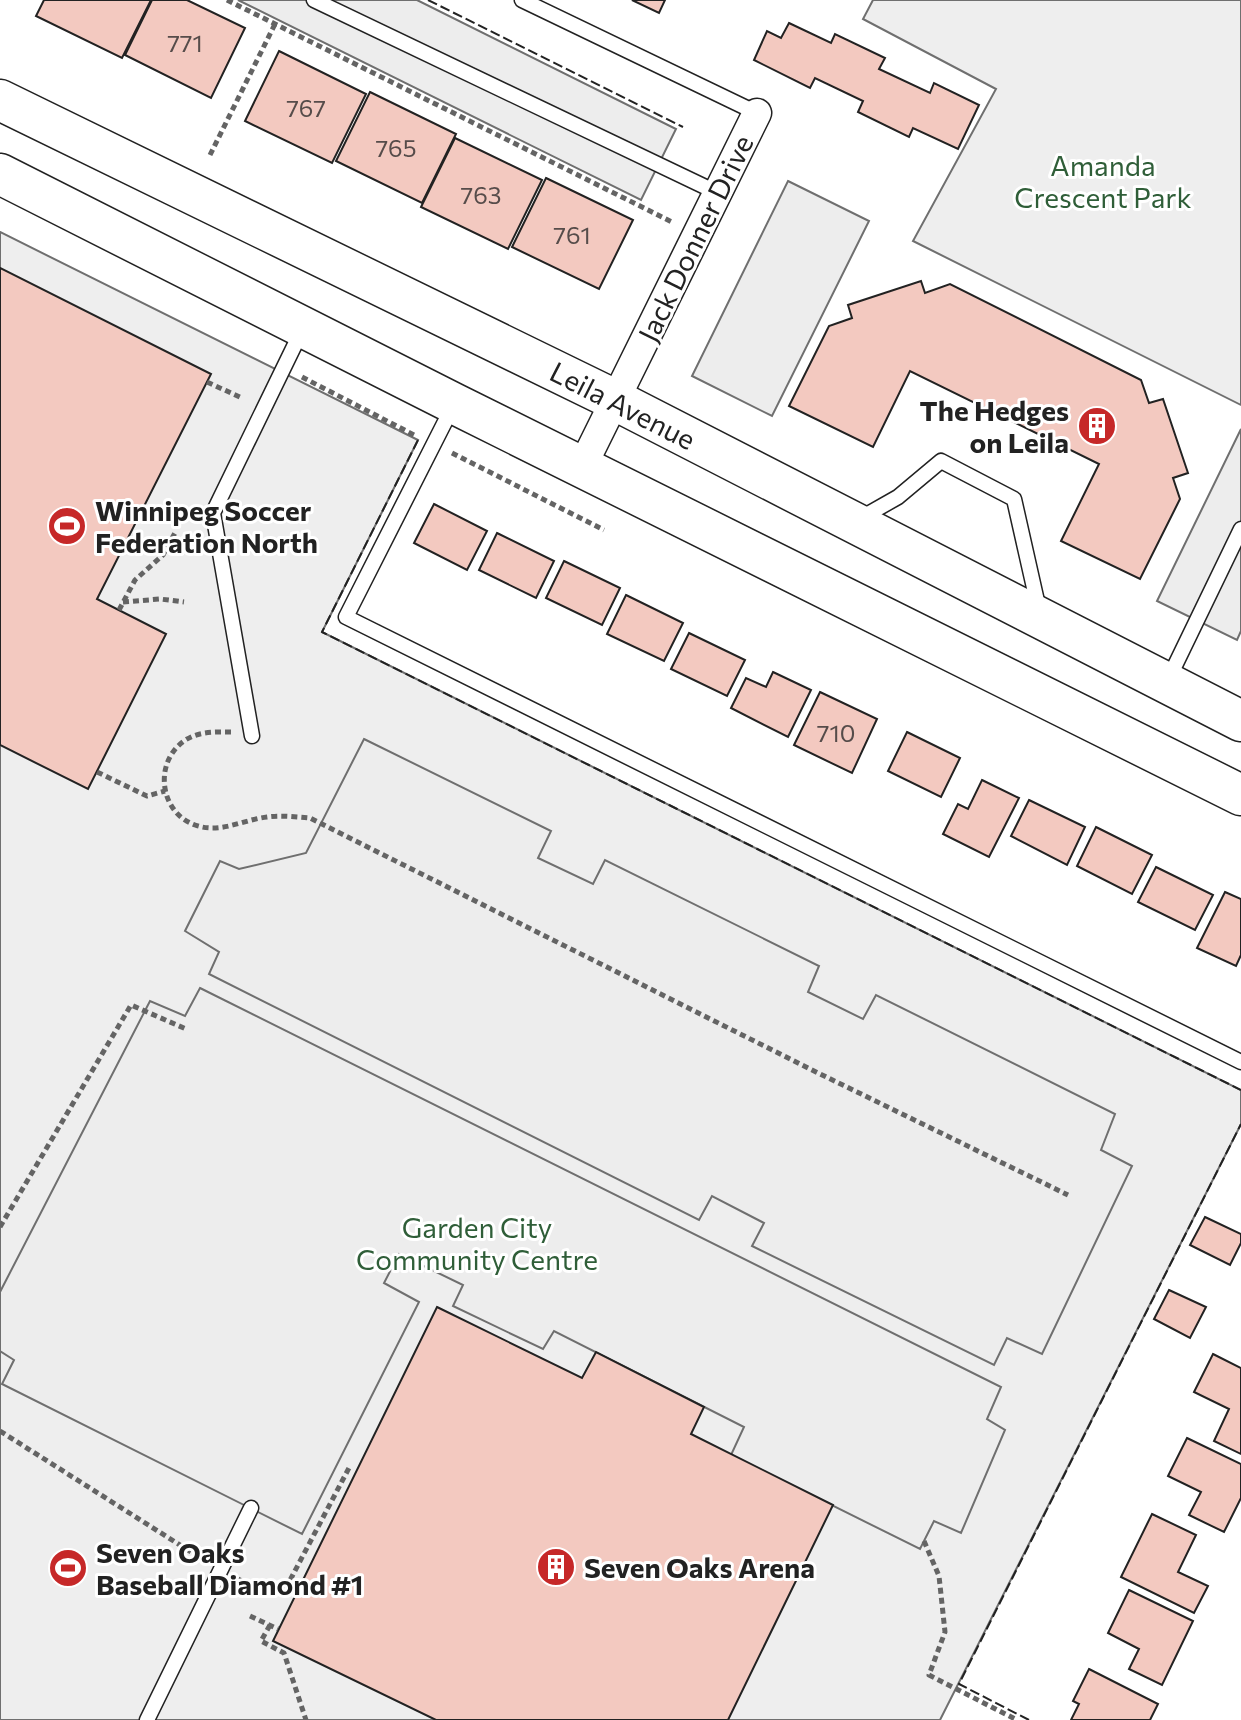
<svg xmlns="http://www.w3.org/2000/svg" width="1241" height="1720" font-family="Commissioner,sans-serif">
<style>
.green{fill:#eee;stroke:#6f6f6f;stroke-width:2}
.parking{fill:#ededed;stroke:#6f6f6f;stroke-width:2}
.building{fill:#f3c9c0;stroke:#222;stroke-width:2}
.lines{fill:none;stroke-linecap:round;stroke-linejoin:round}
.lane-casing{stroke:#222;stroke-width:17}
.street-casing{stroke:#222;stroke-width:31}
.secondary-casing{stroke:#222;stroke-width:43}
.path{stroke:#646464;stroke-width:5;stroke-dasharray:6 4;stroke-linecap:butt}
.lane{stroke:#fff;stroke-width:14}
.street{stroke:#fff;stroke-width:28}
.secondary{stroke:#fff;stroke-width:40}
.fence{stroke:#222;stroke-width:2;stroke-dasharray:10 4;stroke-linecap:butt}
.labels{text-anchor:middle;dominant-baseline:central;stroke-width:6;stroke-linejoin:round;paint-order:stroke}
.number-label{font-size:24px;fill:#564c4a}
.park-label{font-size:28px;fill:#2f5e38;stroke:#fff}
.street-label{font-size:28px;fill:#222;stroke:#fff}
.poi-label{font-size:28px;font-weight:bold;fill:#222;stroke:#fff;text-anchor:start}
</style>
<rect width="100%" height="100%" fill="#fff"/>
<g class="green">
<polygon points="873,0 1241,0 1241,405 913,241 996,89 863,19"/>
<polygon points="0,232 418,440 322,632 1241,1090 1241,1124 940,1720 0,1720"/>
</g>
<g class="parking">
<polygon points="238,0 417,0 676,129 641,200"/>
<polygon points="788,181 869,221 772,416 692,376"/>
<polygon points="1241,429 1241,631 1237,640 1157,601"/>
<polygon points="364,739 551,831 538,858 593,884 605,860 819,966 808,992 863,1019 876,995 1115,1114 1101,1150 1132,1166 1042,1354 1007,1338 994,1365 752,1246 764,1223 712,1196 699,1220 209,974 219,952 185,931 220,861 239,869 306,853"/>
<polygon points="200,988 1001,1387 987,1419 1005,1430 961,1533 934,1521 920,1549 731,1455 744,1427 554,1331 543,1349 453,1306 463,1285 399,1254 384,1283 419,1302 302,1534 2,1384 14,1360 0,1351 0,1292 150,1001 185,1016"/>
</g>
<g class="building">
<polygon points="44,0 151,0 122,58 36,16"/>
<polygon points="152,0 187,0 245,28 211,98 125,55"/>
<polygon points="632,0 665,0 659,13"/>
<polygon points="789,23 831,43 835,34 885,58 879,69 930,93 934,83 979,105 958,149 913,128 909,137 858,112 863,101 815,78 810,88 754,60 767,31 781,38"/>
<polygon points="279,51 366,94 332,163 245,121"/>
<polygon points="370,92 456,134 422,203 336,161"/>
<polygon points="455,138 542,180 508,249 421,207"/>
<polygon points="546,178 633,220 599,289 512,247"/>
<polygon points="0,268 211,374 97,599 166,634 88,789 0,745"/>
<polygon points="921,281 925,293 950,284 1141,380 1149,403 1163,399 1188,473 1173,478 1180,499 1140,579 1061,541 1099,464 910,371 873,447 789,406 829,326 852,318 848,305"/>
<polygon points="434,504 487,531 467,570 414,543"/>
<polygon points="497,533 554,561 536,598 479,570"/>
<polygon points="564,561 620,588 602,625 546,598"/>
<polygon points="626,595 683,623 664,661 607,634"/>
<polygon points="689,633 745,660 727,696 671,669"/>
<polygon points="773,672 811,690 788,737 731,708 746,678 766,687"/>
<polygon points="820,692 877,719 852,773 794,745"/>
<polygon points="907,732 960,758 941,797 888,771"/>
<polygon points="982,780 1019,798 989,857 943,834 958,804 968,809"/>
<polygon points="1029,800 1085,827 1067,865 1011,836"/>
<polygon points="1096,827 1152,855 1132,894 1077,866"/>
<polygon points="1156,867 1213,895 1195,930 1138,902"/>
<polygon points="1225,892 1241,899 1241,955 1236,966 1197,948"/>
<polygon points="1205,1217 1241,1234 1241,1243 1230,1265 1190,1245"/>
<polygon points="1169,1290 1206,1307 1190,1338 1154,1319"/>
<polygon points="437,1307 582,1378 596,1352 704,1407 691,1434 833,1505 728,1720 436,1720 273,1641"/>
<polygon points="1213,1354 1241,1368 1241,1454 1214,1441 1229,1409 1194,1392"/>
<polygon points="1187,1438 1241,1464 1241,1498 1224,1532 1189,1515 1201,1492 1168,1476"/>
<polygon points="1152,1514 1196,1535 1178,1572 1208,1586 1194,1613 1121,1577"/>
<polygon points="1129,1590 1193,1621 1162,1685 1129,1669 1139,1649 1108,1633"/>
<polygon points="1089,1669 1158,1704 1150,1720 1071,1720 1079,1704 1073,1701"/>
</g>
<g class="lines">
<g class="lane-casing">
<g id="lane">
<polyline points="314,0 718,193"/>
<polyline points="522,0 757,113"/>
<polyline points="454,404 346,617 1241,1062"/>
<polyline points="861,518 898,497 941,461 1014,499 1039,610"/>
<polyline points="1168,680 1241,529"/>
<polyline points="252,736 213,513 303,328"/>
<polyline points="147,1720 251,1508"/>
</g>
</g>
<g class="street-casing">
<polyline id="street" points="582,467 757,113"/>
</g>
<g class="secondary-casing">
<g id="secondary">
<polyline points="0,100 615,400 1241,721"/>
<polyline points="0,174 455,404 1241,795"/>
</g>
</g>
<g class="path">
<polyline points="227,0 672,222"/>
<polyline points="210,155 275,24"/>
<polyline points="302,377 414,435"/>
<polyline points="207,382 242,398"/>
<polyline points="452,453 604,530"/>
<polyline points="123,602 160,599 184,602"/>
<polyline points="119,610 135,580 163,555 176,531"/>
<path d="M231 732C215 732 198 731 184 741 153 763 160 813 195 825 220 834 242 820 267 817 281 815 296 817 310 818L810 1069 1068 1195"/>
<polyline points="97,772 147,796 165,791"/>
<polyline points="0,1227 131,1005 186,1029"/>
<polyline points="0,1431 202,1559"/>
<polyline points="924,1541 939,1576 945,1632 929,1675 1017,1720"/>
<polyline points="238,1579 263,1592 287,1586 350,1466"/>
<polyline points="250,1616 278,1629"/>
<polyline points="270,1625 261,1641 284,1653 306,1720"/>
</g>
<use href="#lane" class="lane"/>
<use href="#street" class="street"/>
<use href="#secondary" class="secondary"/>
<g class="fence">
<polyline points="428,0 683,127"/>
<polyline points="418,440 322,632 1241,1090"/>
<polyline points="1029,1720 959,1684 1241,1124"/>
</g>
</g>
<defs>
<g id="building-disc" transform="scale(2)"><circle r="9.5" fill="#c62828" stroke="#fff"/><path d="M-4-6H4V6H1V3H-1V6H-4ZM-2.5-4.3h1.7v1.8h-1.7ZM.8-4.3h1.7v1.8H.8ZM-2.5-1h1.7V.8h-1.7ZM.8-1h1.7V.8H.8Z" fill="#fff"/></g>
<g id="stadium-disc" transform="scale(2)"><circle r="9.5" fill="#c62828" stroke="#fff"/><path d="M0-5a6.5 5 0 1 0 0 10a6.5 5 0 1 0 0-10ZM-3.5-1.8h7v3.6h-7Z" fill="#fff"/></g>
</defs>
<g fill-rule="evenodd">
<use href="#building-disc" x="1097" y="426"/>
<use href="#stadium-disc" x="67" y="526"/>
<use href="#building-disc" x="556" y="1567"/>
<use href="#stadium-disc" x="68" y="1568"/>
</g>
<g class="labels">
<g class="number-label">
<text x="185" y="42">771</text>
<text x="306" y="107">767</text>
<text x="396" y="147">765</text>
<text x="481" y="194">763</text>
<text x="572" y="234">761</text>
<text x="836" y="732">710</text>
</g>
<g class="park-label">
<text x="1103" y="165">Amanda<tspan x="1103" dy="32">Crescent Park</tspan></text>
<text x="477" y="1227">Garden City<tspan x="477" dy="32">Community Centre</tspan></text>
</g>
<g class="street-label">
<text transform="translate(695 238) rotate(-64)">Jack Donner Drive</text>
<text transform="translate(623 405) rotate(27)">Leila Avenue</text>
</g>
<g class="poi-label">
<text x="1069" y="410" text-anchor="end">The Hedges<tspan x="1069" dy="32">on Leila</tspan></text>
<text x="95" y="510">Winnipeg Soccer<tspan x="95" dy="32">Federation North</tspan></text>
<text x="96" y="1552">Seven Oaks<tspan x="96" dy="32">Baseball Diamond #1</tspan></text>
<text x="584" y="1567">Seven Oaks Arena</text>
</g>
</g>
</svg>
